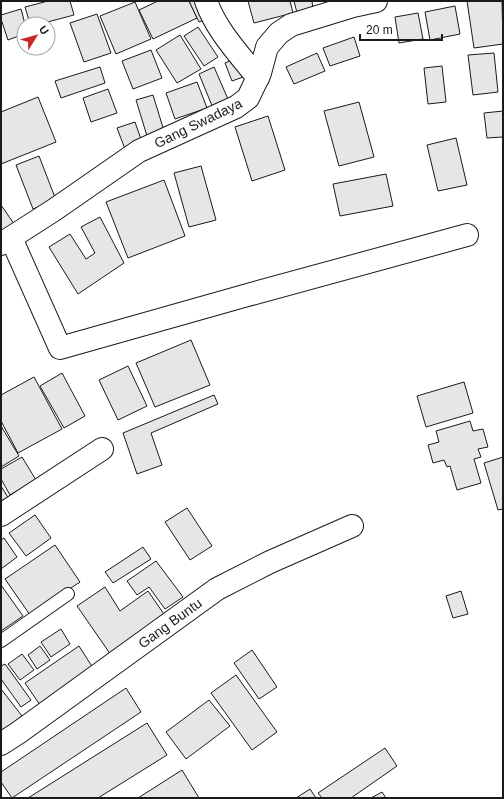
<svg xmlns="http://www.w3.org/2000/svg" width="504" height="799" font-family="Arial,sans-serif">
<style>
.building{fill:#e6e6e6;stroke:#1a1a1a}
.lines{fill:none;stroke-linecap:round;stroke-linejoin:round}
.service-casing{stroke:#1a1a1a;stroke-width:14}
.minor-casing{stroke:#1a1a1a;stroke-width:24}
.service{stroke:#fff;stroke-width:12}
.minor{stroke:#fff;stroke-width:22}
.labels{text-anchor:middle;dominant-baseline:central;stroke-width:3;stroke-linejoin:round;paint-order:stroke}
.street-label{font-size:14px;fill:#1a1a1a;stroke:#fff}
</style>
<rect width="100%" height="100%" fill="#fff"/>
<g class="building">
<polygon points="48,1 70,1 74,15 40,24 30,24 25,7"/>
<polygon points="158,1 189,1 197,18 153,39 139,10"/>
<polygon points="189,1 201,1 212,17 199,22"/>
<polygon points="248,1 290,1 293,13 254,23"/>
<polygon points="294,1 312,1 313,9 297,13"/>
<polygon points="467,1 502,1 503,44 474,48"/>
<polygon points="135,2 151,39 116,54 100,16"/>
<polygon points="455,6 460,34 430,40 425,12"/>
<polygon points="21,9 25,24 24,24 24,34 8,40 1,19 1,15"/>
<polygon points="418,13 423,39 399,43 395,17"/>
<polygon points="97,14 111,53 84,62 70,23"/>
<polygon points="198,27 218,57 204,66 184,36"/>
<polygon points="180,35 201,69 177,83 156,50"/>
<polygon points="354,37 360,56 330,66 323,48"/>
<polygon points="151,50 162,78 133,89 122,61"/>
<polygon points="317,53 325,71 294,84 286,67"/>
<polygon points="494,53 498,92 473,95 468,55"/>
<polygon points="239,57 246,76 232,81 225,63"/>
<polygon points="442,66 446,102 428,104 424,68"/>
<polygon points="100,67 105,83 61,98 55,81"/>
<polygon points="214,67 231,106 215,113 199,74"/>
<polygon points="197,82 207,108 175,119 166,93"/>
<polygon points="108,89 117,113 91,122 83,98"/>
<polygon points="153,95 164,131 147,136 136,100"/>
<polygon points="38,97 56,142 1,164 1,112"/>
<polygon points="359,102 374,157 339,166 324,111"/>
<polygon points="503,111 503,137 487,138 484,113"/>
<polygon points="268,116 285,170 252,181 235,127"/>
<polygon points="135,122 142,142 125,149 117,128"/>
<polygon points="456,138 467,185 438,191 427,145"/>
<polygon points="39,156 56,200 33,209 16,165"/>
<polygon points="201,166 216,220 189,227 174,173"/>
<polygon points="386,174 393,206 340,216 333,184"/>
<polygon points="164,180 185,236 128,258 106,202"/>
<polygon points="1,205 19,231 1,243"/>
<polygon points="100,217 124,263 78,294 49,247 70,234 86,259 95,253 81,227"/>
<polygon points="191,340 210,385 155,407 136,363"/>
<polygon points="128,366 147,406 118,420 99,380"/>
<polygon points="62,373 85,416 64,428 40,386"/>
<polygon points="34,377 62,429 18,453 1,421 1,395"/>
<polygon points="464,382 473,413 426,427 417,396"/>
<polygon points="214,395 218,404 151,433 162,465 137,474 123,433"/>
<polygon points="470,421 473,431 483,429 488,447 478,449 481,457 474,459 481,483 457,490 450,466 447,467 444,460 433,463 428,445 439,442 436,431"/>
<polygon points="1,426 19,456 1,467"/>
<polygon points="22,457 36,480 10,495 1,479 1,469"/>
<polygon points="503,457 503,509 498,510 484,463"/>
<polygon points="1,486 9,499 1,504"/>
<polygon points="187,508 212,546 190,560 165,522"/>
<polygon points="35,515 51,538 26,556 9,533"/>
<polygon points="4,538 17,557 1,569 1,540"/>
<polygon points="55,545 80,582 30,615 5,579"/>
<polygon points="143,547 151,559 113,583 105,572"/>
<polygon points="156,561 183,597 165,609 149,587 137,595 127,581"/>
<polygon points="1,585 23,616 1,631"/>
<polygon points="105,587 120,611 148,591 166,617 111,655 77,606"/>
<polygon points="461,591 468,614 453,618 446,596"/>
<polygon points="61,629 70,644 51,657 41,642"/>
<polygon points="40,646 50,660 37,669 28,655"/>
<polygon points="79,646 93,668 40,705 25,683"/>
<polygon points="252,650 277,687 259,699 234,663"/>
<polygon points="22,654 34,670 20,680 8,664"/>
<polygon points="5,664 31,700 21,707 1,679 1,666"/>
<polygon points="236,675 277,732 252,750 211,693"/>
<polygon points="126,688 141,712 12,798 1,782 1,772"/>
<polygon points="1,689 22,716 1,732"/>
<polygon points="209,700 230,726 186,759 166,732"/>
<polygon points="147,723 167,755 98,798 28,798"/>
<polygon points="385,748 397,766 351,798 322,798 318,793"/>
<polygon points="182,770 199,798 138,798"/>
<polygon points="310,789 316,798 296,798"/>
<polygon points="382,792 386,798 371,798"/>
</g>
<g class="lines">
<g class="service-casing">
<polyline id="service" points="1,641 68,594"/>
</g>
<g class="minor-casing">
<g id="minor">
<path d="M206 1C216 30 239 54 258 78"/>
<polyline points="11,238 60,348 244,296 467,235"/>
<polyline points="1,244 54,210 139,151 236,107 248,98 260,73 267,47 279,33 291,25 353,6 376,1"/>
<polyline points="1,515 102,449"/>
<polyline points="1,744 18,733 217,589 270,562 352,526"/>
</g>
</g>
<use href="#service" class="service"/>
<use href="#minor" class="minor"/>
</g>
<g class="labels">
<g class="street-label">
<text transform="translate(198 123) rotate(-26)">Gang Swadaya</text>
<text transform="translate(170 623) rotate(-36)">Gang Buntu</text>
</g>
</g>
<rect width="504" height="799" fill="none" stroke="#1a1a1a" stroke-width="4"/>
<g transform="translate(36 36) rotate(53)"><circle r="19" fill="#ffffff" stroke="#a3a3a3"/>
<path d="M0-3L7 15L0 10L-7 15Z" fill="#c62828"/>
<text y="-6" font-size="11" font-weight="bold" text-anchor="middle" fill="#1a1a1a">U</text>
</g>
<path d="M360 34v6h82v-6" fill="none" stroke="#1a1a1a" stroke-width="2"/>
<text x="366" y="34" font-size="12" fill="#1a1a1a" stroke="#ffffff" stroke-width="3" paint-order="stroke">20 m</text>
</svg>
